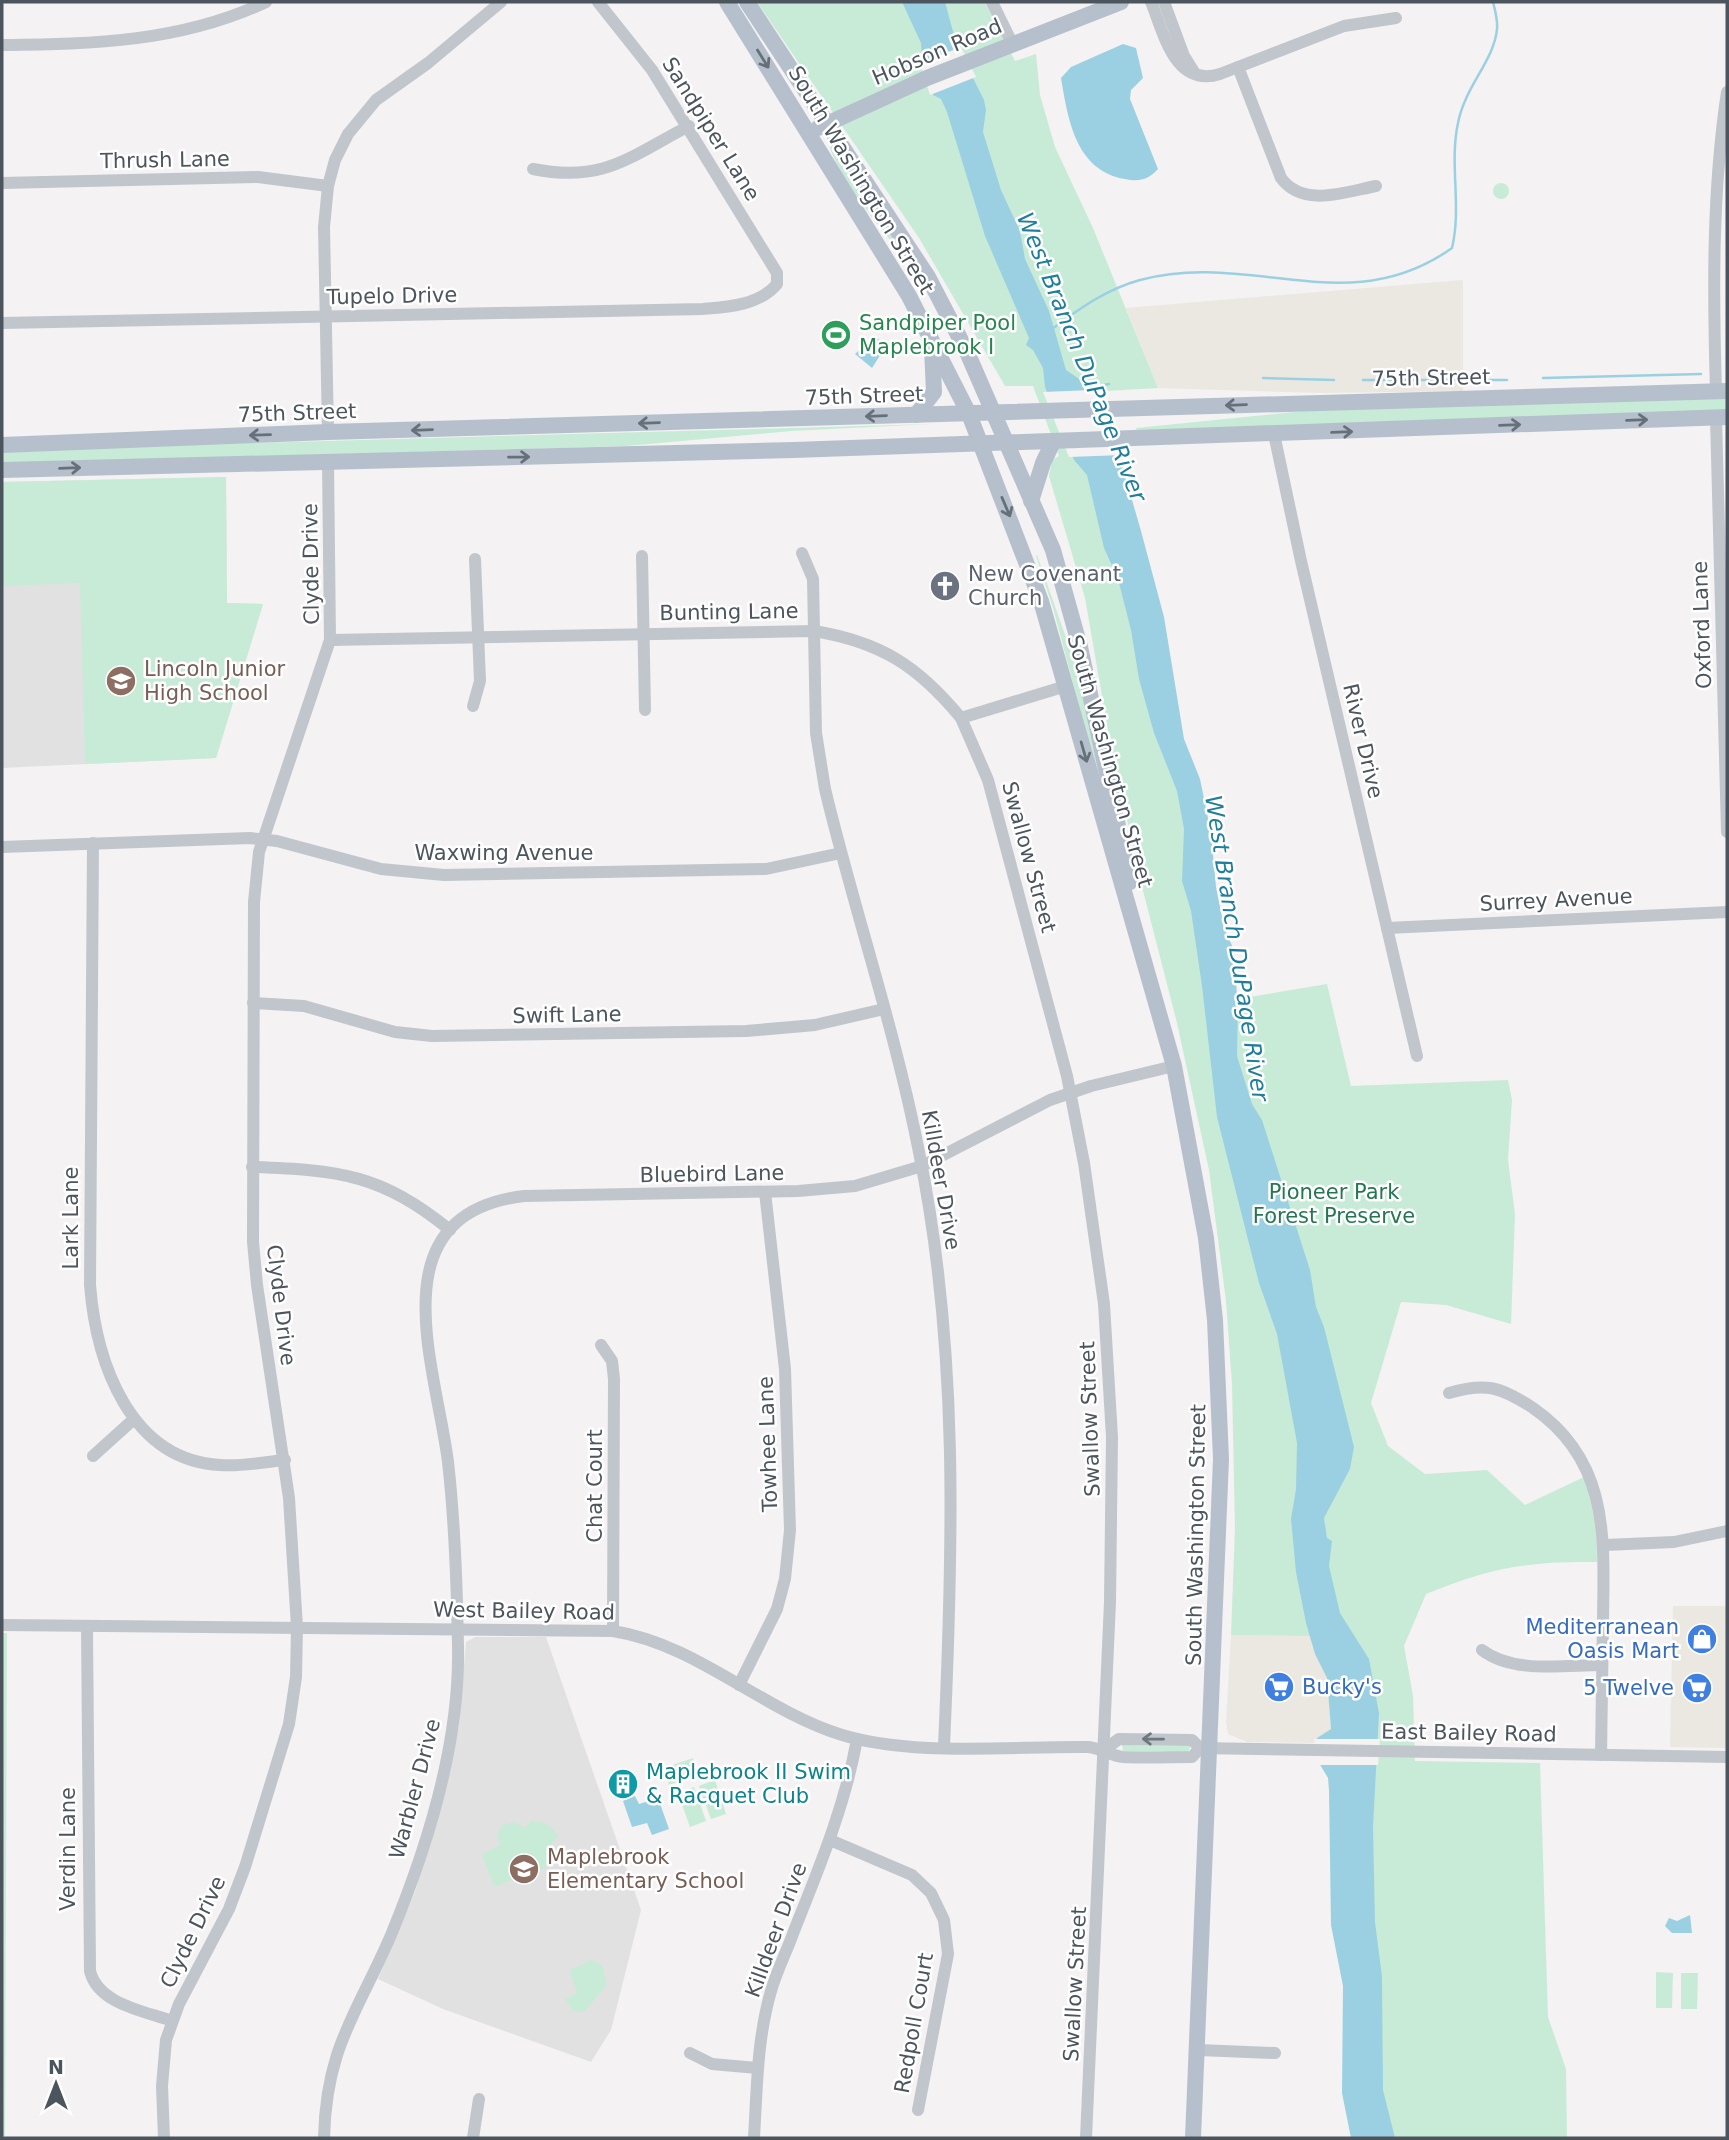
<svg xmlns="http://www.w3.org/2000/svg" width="1729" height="2140" font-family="'DejaVu Sans',sans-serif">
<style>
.commercial{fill:#eae8e1}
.education{fill:#e2e1e1}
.green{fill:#c8ebd7}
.water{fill:#9bd0e2}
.pier{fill:#f4f2f2}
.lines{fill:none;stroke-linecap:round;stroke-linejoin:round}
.stream{stroke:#9bd0e2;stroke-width:2.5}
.minor{stroke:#c0c6cc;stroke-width:12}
.major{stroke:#b6c0cd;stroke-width:16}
.oneway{stroke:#667079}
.oneway2{stroke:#6f777e}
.labels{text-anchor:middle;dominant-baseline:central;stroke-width:5;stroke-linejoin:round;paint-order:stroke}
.street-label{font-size:21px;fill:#4c555d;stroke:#fff}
.leisure-label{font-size:21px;fill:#27864d;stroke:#fff;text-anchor:start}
.worship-label{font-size:21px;fill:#5b616d;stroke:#fff;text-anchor:start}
.education-label{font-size:21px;fill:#785e54;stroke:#fff;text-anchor:start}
.park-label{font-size:21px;fill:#247751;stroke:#fff}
.shop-label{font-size:21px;fill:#366cbe;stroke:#fff;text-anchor:end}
.culture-label{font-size:21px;fill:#0d838f;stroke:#fff;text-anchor:start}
.water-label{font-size:23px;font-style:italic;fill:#207e9d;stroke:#fff}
</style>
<rect width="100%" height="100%" fill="#f4f2f2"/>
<g class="commercial">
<polygon points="1463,280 1463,391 1323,393 1158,388 1126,308"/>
<polygon points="1673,1606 1727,1606 1727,1748 1670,1747"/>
<polygon points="1231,1635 1310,1636 1327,1678 1330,1713 1331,1729 1318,1738 1318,1743 1247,1742 1228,1734 1226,1722"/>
</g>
<g class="education">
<polygon points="226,477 227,603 263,604 216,758 2,768 2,482"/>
<polygon points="475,1637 546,1637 641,1910 611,2030 591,2062 443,2009 378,1979 415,1892 442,1799 459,1726 466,1642"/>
</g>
<g class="green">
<path d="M757 2H985L1015 61 1036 54 1040 95 1055 147 1093 228 1158 388 1089 392 1189 784 1220 1002 1327 984 1351 1086 1508 1080 1512 1100 1508 1160 1515 1214 1511 1324 1446 1305 1401 1302 1371 1403 1388 1446 1425 1474 1487 1470 1525 1505 1584 1477C1593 1506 1597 1531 1597 1562 1528 1561 1490 1568 1426 1594L1404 1646 1413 1696 1415 1761 1540 1763 1548 2017 1566 2069 1567 2138H1368L1350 1663 1310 1636 1231 1635 1235 1528 1232 1384 1226 1301 1209 1170 1177 1023 1140 879 1109 736 1085 598 1049 476 1052 460 1059 456 1033 386H1005L919 238Z"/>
<path d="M833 145 905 255C888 242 834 169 830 147Z"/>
<circle cx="1501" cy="191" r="8"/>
<polygon points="1727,397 1727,411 1137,431 1136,428 1304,411"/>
<polygon points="932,424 791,431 627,446 2,464 2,452 72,448"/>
<polygon points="226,477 227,603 263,604 216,758 85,764 80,583 2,586 2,482"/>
<polygon points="1037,555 1083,686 1105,803 1053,608 1036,556"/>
<polygon points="2,1633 7,1633 5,2136 2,2136"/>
<polygon points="1122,1745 1190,1746 1190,1748 1188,1752 1123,1751"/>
<polygon points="693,1758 698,1775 669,1785 664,1768"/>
<polygon points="715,1780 726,1814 711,1819 699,1786"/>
<polygon points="694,1787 706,1821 690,1827 678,1793"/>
<path d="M531 1821C543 1821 552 1825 558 1836L550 1846 558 1855 551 1866 494 1887 482 1854 500 1845 497 1835 502 1825 514 1822 524 1827Z"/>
<polygon points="592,1960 603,1966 607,1985 584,2012 573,2011 565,1999 577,1993 569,1970"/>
<polygon points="1656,1972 1673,1973 1672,2008 1656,2008"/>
<polygon points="1681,1973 1698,1973 1697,2009 1681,2009"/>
</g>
<g class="water">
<polygon points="902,2 945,2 957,46 984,100 986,110 983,132 1001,190 1020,231 1025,259 1049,311 1066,370 1085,383 1119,455 1141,531 1164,617 1184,739 1200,779 1211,833 1216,887 1224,927 1233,948 1238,1006 1237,1056 1252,1104 1262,1120 1310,1270 1316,1307 1324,1327 1354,1447 1350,1469 1324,1518 1327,1538 1332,1541 1329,1566 1340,1613 1369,1659 1379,1713 1373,1827 1375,1922 1382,1977 1383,2090 1395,2138 1351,2138 1342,2093 1343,1986 1331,1925 1329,1790 1328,1778 1319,1763 1317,1738 1331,1729 1327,1678 1315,1654 1306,1623 1296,1572 1291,1519 1296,1489 1297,1443 1277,1334 1259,1283 1217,1117 1202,986 1191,911 1182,881 1184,829 1177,791 1154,733 1139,679 1131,630 1118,579 1104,548 1087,475 1074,460 1045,387 1043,368 1033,350 1026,345 1029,338 985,236 947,112 941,99 933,95 922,60 921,43"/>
<path d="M1123 44 1136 48 1143 78 1131 90 1130 99 1158 169C1148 180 1139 182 1125 179 1076 171 1068 120 1061 78L1071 67Z"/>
<polygon points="875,336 886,346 872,368 855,354"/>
<polygon points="635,1796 639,1804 658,1798 669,1829 652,1835 647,1823 632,1827 623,1801"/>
<polygon points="1690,1915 1692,1933 1672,1933 1665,1926 1669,1918 1677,1921"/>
</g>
<g class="pier">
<polygon points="961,47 976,77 930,95 920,63"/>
<polygon points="1092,390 1123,455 1069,457 1043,392"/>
<polygon points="1314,1739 1380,1739 1378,1765 1316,1765"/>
</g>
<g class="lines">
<g class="stream">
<path d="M1052 329C1080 308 1107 289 1140 280 1251 250 1348 322 1452 248 1462 206 1449 164 1458 123 1465 86 1494 61 1497 29 1498 20 1495 10 1493 2"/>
<polyline points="1263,378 1334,380"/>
<polyline points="1543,378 1701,374"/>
<polyline points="1363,380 1507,380"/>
<polyline points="1084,389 1109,384"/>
</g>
<g class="minor">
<polyline points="992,2 1012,43"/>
<path d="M1151 2C1164 33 1174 88 1220 74L1344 26 1396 18"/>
<polyline points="1164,2 1184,56 1194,72"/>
<path d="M2 45C94 44 181 42 266 2"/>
<path d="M1238 67 1281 178C1303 208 1345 192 1376 186"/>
<path d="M533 169C604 183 629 157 689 126"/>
<polyline points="2,183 258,177 328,186"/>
<path d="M2 323 703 309C728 307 760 305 777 284V273L652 70 598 2"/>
<path d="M1716 392C1713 292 1712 191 1727 92"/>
<polyline points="1716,418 1727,832"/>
<polyline points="328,432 324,227 328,186 335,160 348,134 376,100 428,63 501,2"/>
<polyline points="1274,434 1301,561 1417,1056"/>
<path d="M802 553 813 579 816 733 825 789C854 910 895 1029 919 1152 959 1348 953 1548 944 1746"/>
<polyline points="642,556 645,710"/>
<path d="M330 640 814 631C881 642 918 666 961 718L1066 686"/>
<polyline points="473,706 480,681 475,559"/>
<polyline points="961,718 988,780 1067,1076 1084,1163 1104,1304 1112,1437 1110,1602 1086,2138"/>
<path d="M93 843 90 1285C96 1361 129 1460 220 1465 241 1467 264 1462 285 1460"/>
<polyline points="2,847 250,838 277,841 381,869 444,875 766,869 841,853"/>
<polyline points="1387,928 1727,912"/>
<polyline points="253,1003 304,1006 395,1032 432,1036 746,1031 815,1025 884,1009"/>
<path d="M252 1167C339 1170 381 1174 450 1230"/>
<polyline points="601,1345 612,1361 614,1379 613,1631"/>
<path d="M1449 1393C1486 1382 1501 1387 1533 1408 1610 1461 1604 1538 1603 1620 1602 1665 1602 1710 1601 1755"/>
<polyline points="93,1456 134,1419"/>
<polyline points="1605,1545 1674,1542 1727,1531"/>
<path d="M2 1625 613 1631C696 1644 761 1709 839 1734 910 1757 1012 1746 1088 1747 1101 1748 1111 1756 1123 1757 1146 1758 1169 1757 1192 1757L1200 1748 1727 1757"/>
<path d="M87 1627 90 1971C98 2004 144 2011 172 2021"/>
<path d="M1482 1650C1513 1674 1565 1665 1602 1665"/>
<polyline points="739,1685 777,1609 785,1579 790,1530 785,1369 765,1192"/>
<polyline points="1105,1749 1119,1739 1192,1740 1200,1748"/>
<polyline points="830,1840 912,1875 931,1893 944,1920 948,1954 918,2110"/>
<polyline points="1198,2050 1275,2053"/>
<polyline points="690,2053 712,2064 757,2068"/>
<polyline points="164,2138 162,2086 166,2040 179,2004 229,1909 245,1867 289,1724 296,1677 297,1627 289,1498 257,1285 253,1242 254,902 259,852 330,640 328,462"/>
<path d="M324 2138C326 2047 357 2014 391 1935 427 1848 460 1741 458 1647 457 1586 455 1523 448 1462 436 1366 375 1214 524 1196L798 1191 855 1186 922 1166 1050 1100 1091 1086 1174 1066"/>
<polyline points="473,2138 479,2099"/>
<path d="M754 2138C757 2088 757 2039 771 1991 777 1970 787 1951 794 1931 819 1868 845 1806 857 1739"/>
</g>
<g class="major">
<polyline points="727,2 909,296 969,414 1041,601 1174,1066 1206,1238 1215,1320 1221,1459 1193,2138"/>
<polyline points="747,2 928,277 967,352 1053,550 1080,647 1130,882"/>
<polyline points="818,128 927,78 1121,2"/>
<polyline points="916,415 934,392 932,349"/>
<polyline points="2,445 328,432 1727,391"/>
<polyline points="2,470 794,450 1727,417"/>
<polyline points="1031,501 1043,463 1053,442"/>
</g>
</g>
<defs><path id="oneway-shaft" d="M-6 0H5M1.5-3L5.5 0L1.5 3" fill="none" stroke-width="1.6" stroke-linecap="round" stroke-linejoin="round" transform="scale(1.75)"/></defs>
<g class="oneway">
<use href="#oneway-shaft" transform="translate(763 59) rotate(58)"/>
<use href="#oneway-shaft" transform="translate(1236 405) rotate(178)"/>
<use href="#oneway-shaft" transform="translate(876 416) rotate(178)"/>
<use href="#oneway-shaft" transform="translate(1637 420) rotate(-2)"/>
<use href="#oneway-shaft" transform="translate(649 423) rotate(178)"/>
<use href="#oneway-shaft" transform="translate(1510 425) rotate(-2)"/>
<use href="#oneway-shaft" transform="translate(422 430) rotate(178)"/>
<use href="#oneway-shaft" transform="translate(1342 432) rotate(-2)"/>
<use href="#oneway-shaft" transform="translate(260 435) rotate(178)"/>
<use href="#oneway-shaft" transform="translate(519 457) rotate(-1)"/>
<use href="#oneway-shaft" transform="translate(70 468) rotate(-2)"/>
<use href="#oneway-shaft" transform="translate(1006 507) rotate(67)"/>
<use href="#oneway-shaft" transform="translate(1084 752) rotate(74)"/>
</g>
<use class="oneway2" href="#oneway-shaft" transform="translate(1153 1739) rotate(-179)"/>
<defs>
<g id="stadium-disc" transform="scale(1.575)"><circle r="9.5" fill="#2e9e5b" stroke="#fff"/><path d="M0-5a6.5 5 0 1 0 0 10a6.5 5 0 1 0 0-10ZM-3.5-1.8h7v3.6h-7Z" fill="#fff"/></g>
<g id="church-disc" transform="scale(1.575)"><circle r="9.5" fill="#6b7280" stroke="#fff"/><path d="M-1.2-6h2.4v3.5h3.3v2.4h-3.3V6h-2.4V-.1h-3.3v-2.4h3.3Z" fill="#fff"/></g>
<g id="school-disc" transform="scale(1.575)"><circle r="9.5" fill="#8d6e63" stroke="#fff"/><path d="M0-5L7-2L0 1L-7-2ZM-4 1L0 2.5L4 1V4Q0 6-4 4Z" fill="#fff"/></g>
<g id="shop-disc" transform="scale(1.575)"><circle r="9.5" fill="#3f7fe0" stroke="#fff"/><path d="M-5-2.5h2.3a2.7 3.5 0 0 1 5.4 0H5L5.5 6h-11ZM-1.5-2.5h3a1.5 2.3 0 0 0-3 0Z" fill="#fff"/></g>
<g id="supermarket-disc" transform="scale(1.575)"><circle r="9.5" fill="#3f7fe0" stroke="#fff"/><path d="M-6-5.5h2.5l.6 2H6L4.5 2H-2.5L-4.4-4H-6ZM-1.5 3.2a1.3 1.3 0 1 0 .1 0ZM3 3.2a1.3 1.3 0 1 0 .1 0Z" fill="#fff"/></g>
<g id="building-disc" transform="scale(1.575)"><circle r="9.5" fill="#0f9aa8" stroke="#fff"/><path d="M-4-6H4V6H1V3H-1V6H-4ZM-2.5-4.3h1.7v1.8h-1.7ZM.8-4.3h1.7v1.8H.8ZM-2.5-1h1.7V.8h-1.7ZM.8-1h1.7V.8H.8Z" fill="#fff"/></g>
</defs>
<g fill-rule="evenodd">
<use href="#stadium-disc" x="836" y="335"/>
<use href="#church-disc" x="945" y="586"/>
<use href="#school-disc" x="121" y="681"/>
<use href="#shop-disc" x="1702" y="1639"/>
<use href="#supermarket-disc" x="1279" y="1687"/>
<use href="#supermarket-disc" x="1697" y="1688"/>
<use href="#building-disc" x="623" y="1784"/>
<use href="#school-disc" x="524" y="1869"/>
</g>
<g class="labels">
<g class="street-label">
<text transform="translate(937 52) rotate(-23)">Hobson Road</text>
<text transform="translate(711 129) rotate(58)">Sandpiper Lane</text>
<text transform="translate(165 160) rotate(-1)">Thrush Lane</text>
<text transform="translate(861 180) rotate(59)">South Washington Street</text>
<text transform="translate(392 296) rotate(-1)">Tupelo Drive</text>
<text transform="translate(1431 378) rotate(-1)">75th Street</text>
<text transform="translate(864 396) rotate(-2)">75th Street</text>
<text transform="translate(297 413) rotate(-2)">75th Street</text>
<text transform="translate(311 564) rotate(-91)">Clyde Drive</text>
<text transform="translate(729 612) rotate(-1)">Bunting Lane</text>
<text transform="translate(1702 625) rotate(-92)">Oxford Lane</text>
<text transform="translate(1363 741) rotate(77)">River Drive</text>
<text transform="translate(1110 761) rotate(74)">South Washington Street</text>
<text x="504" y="853">Waxwing Avenue</text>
<text transform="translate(1029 857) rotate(75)">Swallow Street</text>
<text transform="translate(1556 900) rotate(-3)">Surrey Avenue</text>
<text transform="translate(567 1015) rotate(-1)">Swift Lane</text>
<text transform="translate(712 1174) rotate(-1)">Bluebird Lane</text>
<text transform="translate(941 1180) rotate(80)">Killdeer Drive</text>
<text transform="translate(71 1218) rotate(-90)">Lark Lane</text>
<text transform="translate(281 1305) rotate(83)">Clyde Drive</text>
<text transform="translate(1090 1419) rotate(-92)">Swallow Street</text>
<text transform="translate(768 1444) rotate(-92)">Towhee Lane</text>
<text transform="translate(595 1486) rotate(-90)">Chat Court</text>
<text transform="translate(1196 1535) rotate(-89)">South Washington Street</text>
<text transform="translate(524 1611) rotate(1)">West Bailey Road</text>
<text transform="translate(1469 1733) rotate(1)">East Bailey Road</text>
<text transform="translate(415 1789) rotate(-75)">Warbler Drive</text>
<text transform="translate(68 1849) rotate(-90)">Verdin Lane</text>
<text transform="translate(776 1930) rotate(-70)">Killdeer Drive</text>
<text transform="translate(193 1932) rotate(-64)">Clyde Drive</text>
<text transform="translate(1075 1984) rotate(-87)">Swallow Street</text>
<text transform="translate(914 2023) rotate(-80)">Redpoll Court</text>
</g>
<g class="leisure-label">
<text x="859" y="323">Sandpiper Pool<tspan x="859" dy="24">Maplebrook I</tspan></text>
</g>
<g class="worship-label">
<text x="968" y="574">New Covenant<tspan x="968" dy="24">Church</tspan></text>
</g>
<g class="education-label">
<text x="144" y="669">Lincoln Junior<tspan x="144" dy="24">High School</tspan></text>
<text x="547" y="1857">Maplebrook<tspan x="547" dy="24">Elementary School</tspan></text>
</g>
<g class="park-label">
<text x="1334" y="1192">Pioneer Park<tspan x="1334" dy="24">Forest Preserve</tspan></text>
</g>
<g class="shop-label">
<text x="1679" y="1627">Mediterranean<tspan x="1679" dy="24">Oasis Mart</tspan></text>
<text x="1302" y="1687" text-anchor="start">Bucky's</text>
<text x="1674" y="1688">5 Twelve</text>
</g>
<g class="culture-label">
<text x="646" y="1772">Maplebrook II Swim<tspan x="646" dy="24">&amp; Racquet Club</tspan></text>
</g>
<g class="water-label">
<text transform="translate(1082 357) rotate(68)">West Branch DuPage River</text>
<text transform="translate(1237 948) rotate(81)">West Branch DuPage River</text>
</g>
</g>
<rect width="1729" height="2140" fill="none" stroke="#4c555d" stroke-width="7"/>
<g transform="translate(56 2084)" stroke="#ffffff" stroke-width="5" paint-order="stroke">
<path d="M0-5L12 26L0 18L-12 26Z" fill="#4c555d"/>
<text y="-10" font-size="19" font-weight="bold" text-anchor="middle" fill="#4c555d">N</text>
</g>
</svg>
